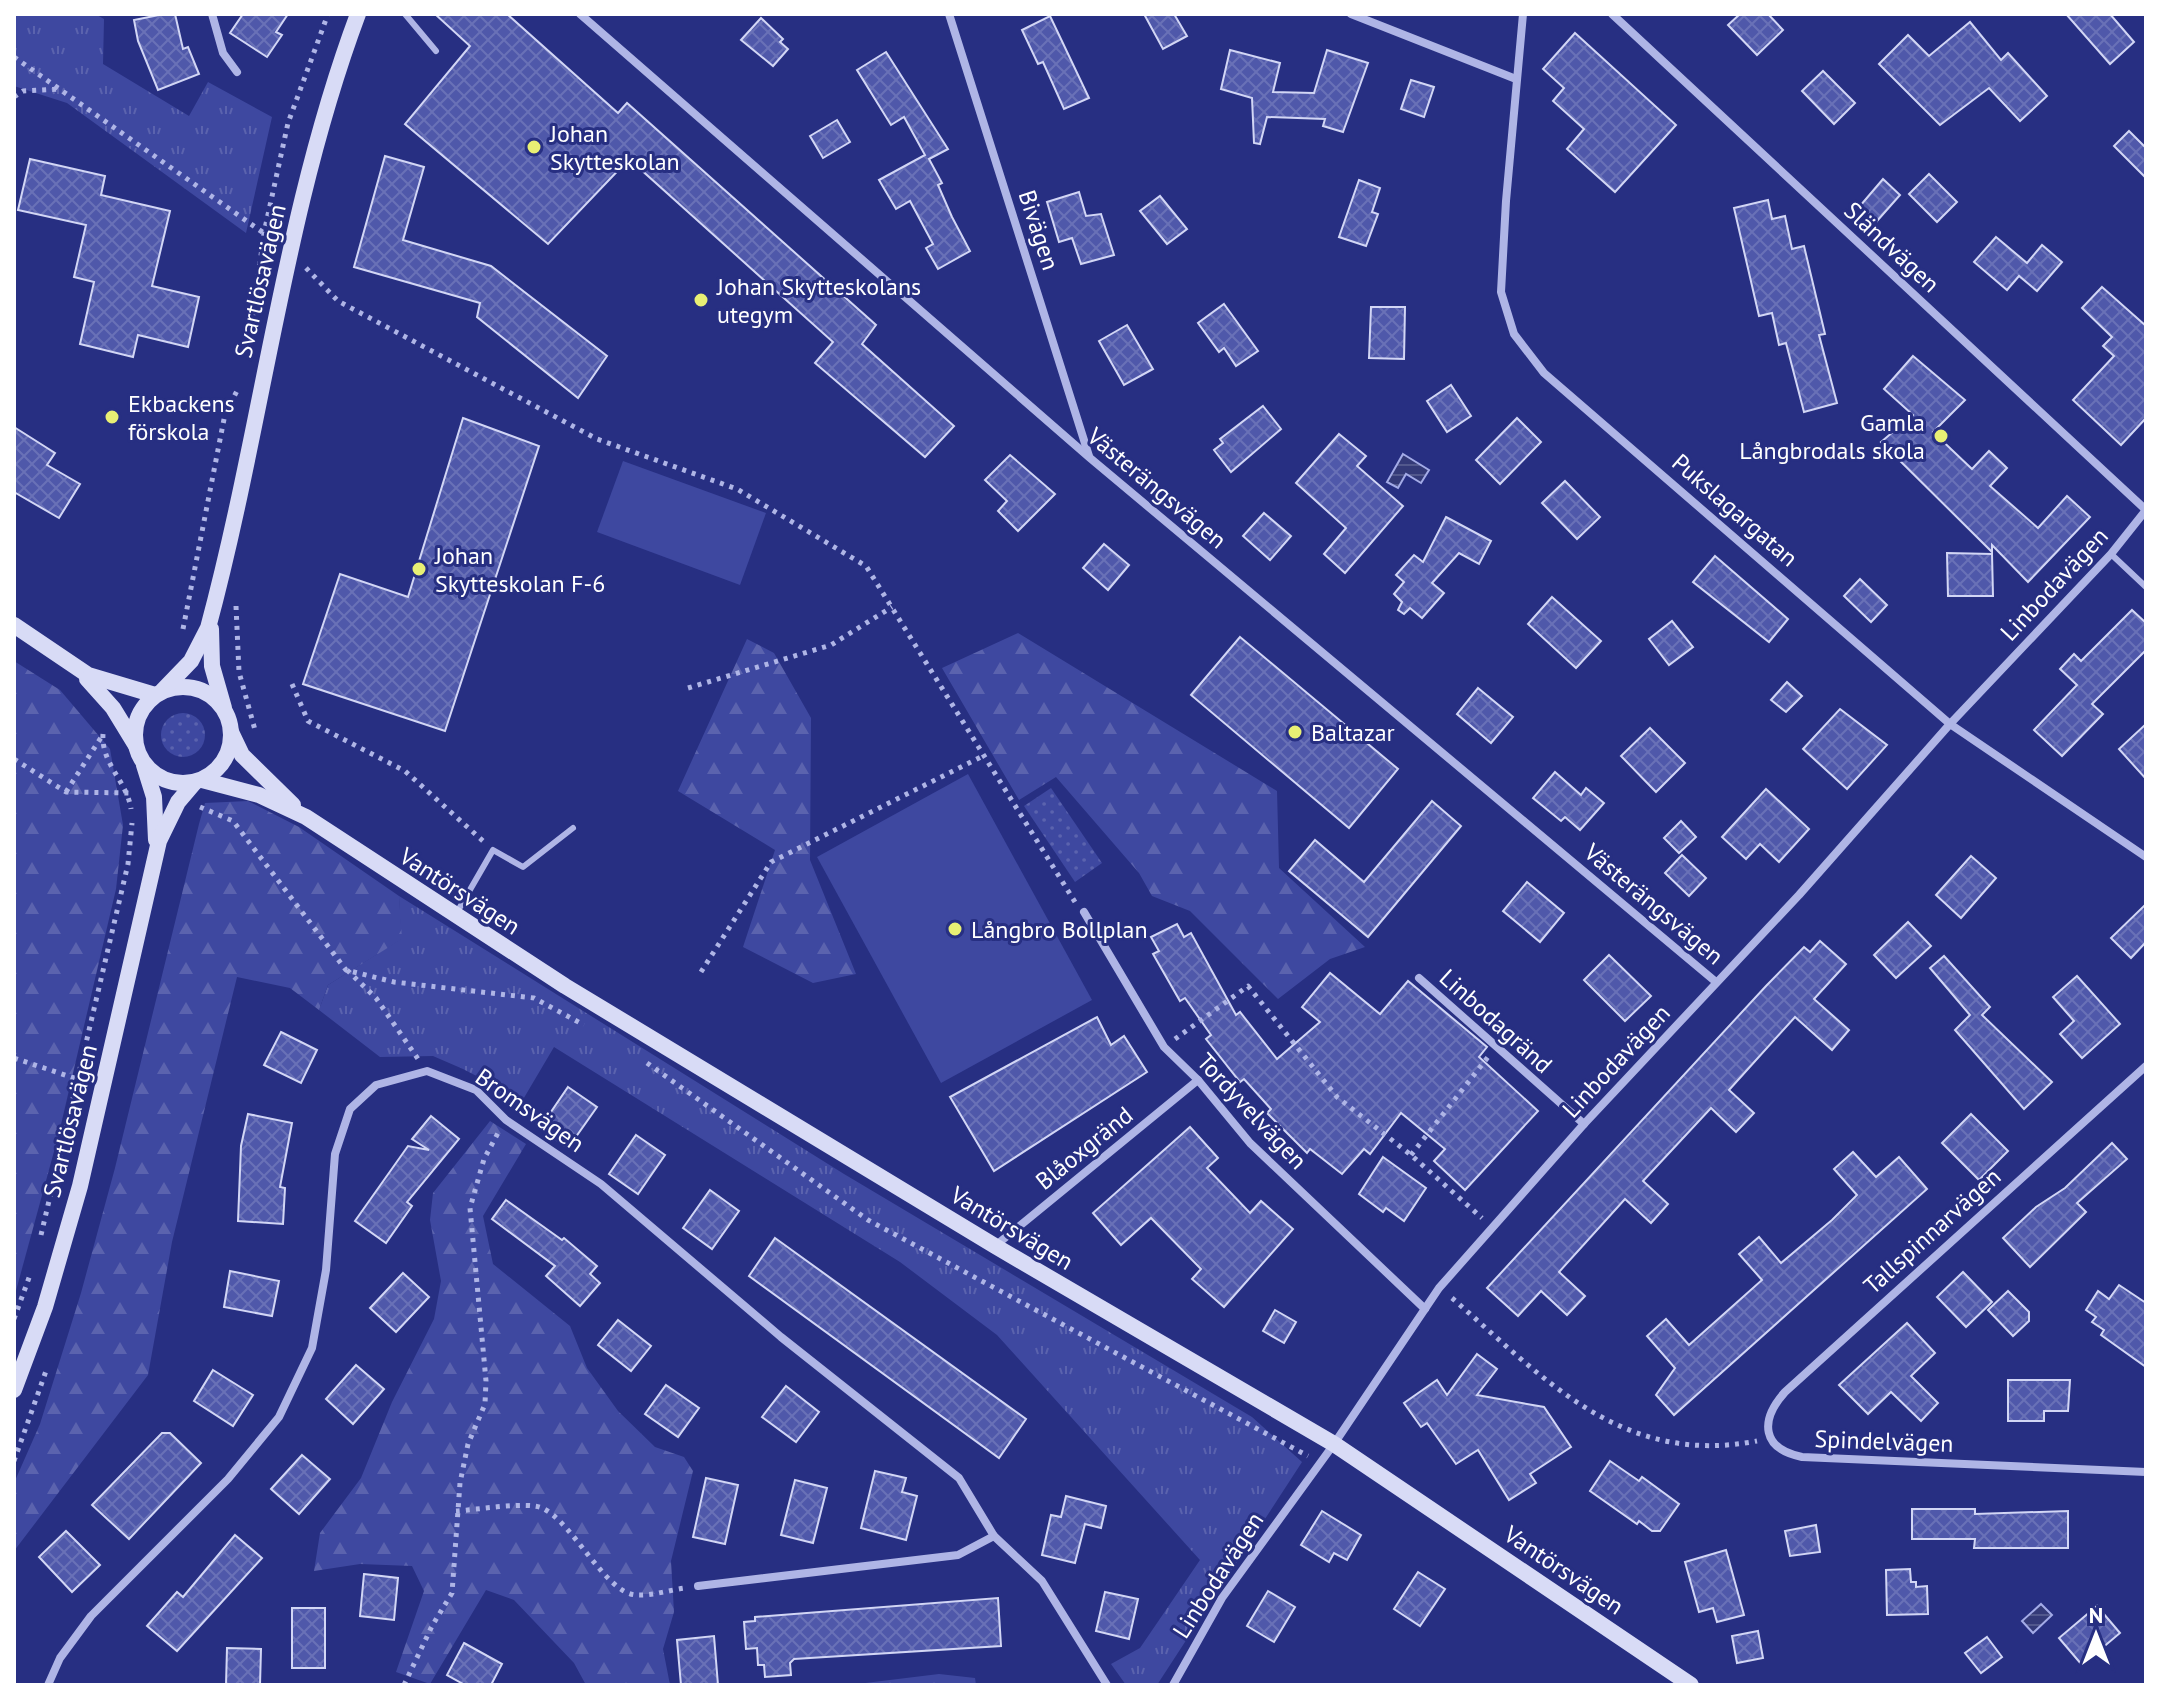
<svg xmlns="http://www.w3.org/2000/svg" width="2160" height="1699" font-family="'PT Sans',sans-serif">
<style>
.grass{fill:url(#grass-tufts)}
.forest{fill:url(#forest-firs)}
.park{fill:url(#park-dots)}
.pitch{fill:#3e48a0}
.water{fill:url(#water-rules);stroke:#a3abe7;stroke-width:2}
.building{fill:url(#building-cross-hatch);stroke:#d2d6f5;stroke-width:2}
.lines{fill:none;stroke-linecap:round;stroke-linejoin:round}
.path{stroke:#afb5e6;stroke-width:5;stroke-dasharray:4 6;stroke-linecap:butt}
.lane{stroke:#afb5e6;stroke-width:6}
.street{stroke:#afb5e6;stroke-width:8}
.secondary{stroke:#d8dbf6;stroke-width:16}
.poi-dot{fill:#e8ef74;stroke:#272f82;stroke-width:3}
.labels{text-anchor:middle;dominant-baseline:central;stroke-width:6;stroke-linejoin:round;paint-order:stroke}
.poi-label{font-size:24px;fill:#fff;stroke:#272f82;text-anchor:start}
.street-label{font-size:24px;fill:#fff;stroke:#272f82}
</style>
<defs>
<pattern id="grass-tufts" width="24" height="20" patternUnits="userSpaceOnUse" patternTransform="scale(2)"><rect width="24" height="20" fill="#3e48a0"/><path d="M3 7l-1-3M5 7V3M7 7l1-3M15 17l-1-3M17 17v-4M19 17l1-3" fill="none" stroke="#5b63ae"/></pattern>
<pattern id="forest-firs" width="22" height="20" patternUnits="userSpaceOnUse" patternTransform="scale(2)"><rect width="22" height="20" fill="#3e48a0"/><path d="M5 1l3.5 6h-7zM16 11l3.5 6h-7z" fill="#5b63ae"/></pattern>
<pattern id="park-dots" width="8" height="8" patternUnits="userSpaceOnUse" patternTransform="scale(2)"><rect width="8" height="8" fill="#3e48a0"/><path d="M2 2h.1M6 6h.1" fill="none" stroke="#5b63ae" stroke-width="1.8" stroke-linecap="round"/></pattern>
<pattern id="water-rules" width="6" height="5" patternUnits="userSpaceOnUse" patternTransform="scale(2)"><rect width="6" height="5" fill="#343a78"/><path d="M0 2.5h6" fill="none" stroke="#52588c"/></pattern>
<pattern id="building-cross-hatch" width="8" height="8" patternUnits="userSpaceOnUse" patternTransform="scale(2)"><rect width="8" height="8" fill="#4f58aa"/><path d="M0 0l8 8M0 8l8-8" fill="none" stroke="#6971b7"/></pattern>
</defs>
<rect width="100%" height="100%" fill="#272f82"/>
<g class="grass">
<polygon points="14,14 95,14 104,19 103,64 189,116 208,82 272,117 246,233 67,103 14,86"/>
<polygon points="399,896 844,1174 1252,1417 1302,1462 1157,1685 1126,1685 1111,1664 1140,1648 1200,1560 997,1335 900,1262 554,1047 515,1113 494,1085 463,1069 433,1056 380,1057 319,1010 328,985 401,939"/>
</g>
<g class="forest">
<polygon points="1018,633 1277,791 1279,868 1365,947 1330,959 1278,999 1190,911 1152,896 1139,873 1056,777 1019,800 942,668"/>
<polygon points="747,639 774,653 811,718 810,860 856,974 813,983 743,947 775,850 678,791"/>
<polygon points="14,661 60,690 110,749 123,825 116,889 59,1133 14,1298"/>
<polygon points="248,801 299,827 399,896 402,939 328,985 319,1010 290,988 237,977 172,1242 148,1375 14,1551 14,1483 40,1424 81,1293 115,1168 199,824 205,803"/>
<polygon points="490,1121 526,1144 483,1216 493,1264 570,1326 587,1368 618,1411 655,1447 684,1457 693,1471 671,1561 674,1612 663,1649 670,1685 586,1685 574,1663 514,1600 486,1590 430,1684 396,1672 424,1591 412,1566 360,1564 314,1571 320,1533 361,1478 392,1402 434,1319 441,1281 430,1220 433,1193"/>
<polygon points="939,1674 975,1678 976,1685 849,1685"/>
</g>
<g class="park">
<circle cx="183" cy="735" r="22"/>
<polygon points="1051,788 1102,863 1075,882 1024,806"/>
</g>
<g class="pitch">
<polygon points="623,461 766,513 740,585 597,532"/>
<polygon points="968,774 1092,1000 941,1083 817,857"/>
</g>
<g class="water">
<polygon points="1403,454 1429,470 1421,483 1406,474 1398,488 1387,482"/>
<polygon points="2041,1604 2052,1615 2033,1633 2022,1621"/>
</g>
<g class="building">
<polygon points="164,14 175,14 183,49 188,47 199,74 158,90 138,41 134,20"/>
<polygon points="243,14 288,14 276,32 282,35 267,57 230,33"/>
<polygon points="435,14 507,14 618,113 627,103 876,325 862,344 954,426 925,457 815,363 833,342 629,159 548,244 405,124 470,46"/>
<polygon points="1144,14 1174,14 1187,36 1163,49"/>
<polygon points="1740,14 1768,14 1783,30 1757,55 1728,25"/>
<polygon points="2066,14 2110,14 2134,42 2110,64"/>
<polygon points="1050,16 1089,98 1064,109 1043,62 1038,64 1022,30"/>
<polygon points="761,18 783,39 780,42 788,49 773,66 741,40"/>
<polygon points="1970,22 2001,60 2008,53 2047,96 2020,121 1989,88 1940,125 1879,64 1908,35 1929,56"/>
<polygon points="1575,33 1676,125 1615,192 1567,149 1584,129 1553,101 1564,88 1543,69"/>
<polygon points="1230,50 1280,63 1273,92 1314,93 1327,50 1368,63 1343,132 1323,126 1325,119 1267,117 1260,144 1254,143 1252,98 1221,89"/>
<polygon points="886,52 948,149 929,159 942,183 938,185 952,217 970,251 938,269 926,248 933,244 910,201 896,209 879,180 925,155 904,117 891,125 857,70"/>
<polygon points="1823,71 1855,103 1834,124 1802,91"/>
<polygon points="1411,80 1434,87 1424,117 1401,109"/>
<polygon points="837,120 850,142 823,158 810,136"/>
<polygon points="2129,131 2146,148 2146,178 2114,146"/>
<polygon points="385,156 424,167 403,240 491,266 607,356 578,398 477,317 480,303 354,267"/>
<polygon points="30,159 105,176 101,195 170,211 152,286 199,297 188,347 138,335 133,357 80,344 94,282 74,277 86,225 18,210"/>
<polygon points="1929,174 1957,202 1937,222 1909,194"/>
<polygon points="1883,179 1900,195 1877,221 1860,206"/>
<polygon points="1359,180 1380,188 1372,212 1378,214 1366,246 1339,237"/>
<polygon points="1079,192 1086,216 1101,214 1114,255 1081,264 1072,238 1059,242 1047,202"/>
<polygon points="1160,196 1187,229 1167,244 1140,211"/>
<polygon points="1768,200 1772,219 1785,216 1792,249 1804,246 1825,334 1819,335 1837,403 1804,412 1786,343 1779,345 1772,313 1759,316 1734,208"/>
<polygon points="1996,237 2027,263 2042,245 2062,262 2037,291 2019,276 2007,290 1974,262"/>
<polygon points="2102,287 2146,326 2146,418 2121,445 2073,400 2114,356 2103,346 2112,337 2082,308"/>
<polygon points="1224,304 1258,351 1236,366 1224,348 1219,352 1198,323"/>
<polygon points="1371,307 1405,307 1404,359 1369,358"/>
<polygon points="1127,325 1153,369 1124,385 1099,341"/>
<polygon points="1913,356 1965,400 1933,432 1972,469 1989,451 2007,468 1990,486 2038,528 2067,496 2090,517 2028,582 1992,545 1992,552 1881,442 1913,415 1884,389"/>
<polygon points="1451,385 1471,416 1447,432 1427,401"/>
<polygon points="1263,406 1281,429 1231,472 1214,450 1223,443 1220,439"/>
<polygon points="463,418 539,446 445,731 303,684 340,574 408,597"/>
<polygon points="1517,418 1541,442 1500,484 1476,460"/>
<polygon points="14,427 55,453 47,465 80,484 59,518 14,492"/>
<polygon points="1339,434 1366,456 1357,466 1403,506 1345,573 1324,554 1346,528 1296,483"/>
<polygon points="1010,455 1055,494 1018,531 998,511 1007,501 985,480"/>
<polygon points="1565,481 1600,517 1577,539 1542,503"/>
<polygon points="1264,513 1291,536 1270,560 1243,536"/>
<polygon points="1446,517 1491,541 1479,564 1459,553 1432,583 1444,593 1422,618 1410,608 1404,614 1398,610 1402,602 1394,594 1404,582 1396,575 1414,555 1423,562"/>
<polygon points="1104,544 1129,565 1108,590 1083,568"/>
<polygon points="1947,553 1992,554 1993,596 1948,596"/>
<polygon points="1715,556 1788,619 1769,642 1693,582"/>
<polygon points="1860,579 1887,605 1871,622 1844,596"/>
<polygon points="1552,597 1601,641 1576,668 1528,624"/>
<polygon points="2132,610 2146,623 2146,650 2092,704 2103,714 2062,756 2034,730 2077,685 2060,669 2074,654 2081,661"/>
<polygon points="1672,621 1693,647 1669,665 1649,639"/>
<polygon points="1240,637 1398,769 1349,828 1191,695"/>
<polygon points="1787,682 1802,696 1786,712 1771,700"/>
<polygon points="1478,688 1513,717 1491,743 1457,714"/>
<polygon points="1840,709 1887,745 1847,789 1803,749"/>
<polygon points="2146,724 2146,779 2119,749"/>
<polygon points="1650,728 1685,763 1656,792 1621,756"/>
<polygon points="1555,772 1581,795 1586,788 1604,803 1580,830 1565,817 1561,821 1533,798"/>
<polygon points="1766,789 1809,829 1779,862 1760,844 1746,859 1722,837"/>
<polygon points="1432,801 1461,826 1368,937 1289,871 1315,840 1364,882"/>
<polygon points="1681,821 1696,837 1679,853 1664,838"/>
<polygon points="1682,855 1706,878 1689,896 1665,873"/>
<polygon points="1971,856 1996,878 1961,918 1936,895"/>
<polygon points="1527,882 1564,913 1540,942 1503,911"/>
<polygon points="2146,904 2146,942 2131,958 2111,938"/>
<polygon points="1908,922 1931,946 1896,978 1874,955"/>
<polygon points="1177,924 1184,937 1191,933 1236,1015 1240,1012 1277,1059 1320,1022 1302,1007 1330,973 1380,1014 1408,981 1487,1047 1479,1057 1538,1111 1465,1190 1434,1161 1445,1149 1401,1113 1370,1154 1364,1149 1342,1174 1310,1149 1307,1153 1267,1113 1271,1109 1244,1079 1240,1082 1206,1039 1211,1035 1185,998 1180,1001 1153,954 1159,951 1151,937"/>
<polygon points="1820,941 1846,964 1814,999 1849,1030 1832,1050 1795,1017 1729,1090 1754,1113 1736,1132 1711,1108 1643,1181 1668,1204 1651,1223 1625,1199 1559,1272 1585,1296 1567,1315 1541,1291 1518,1316 1487,1288 1766,986 1804,947 1810,952"/>
<polygon points="1609,955 1651,996 1625,1021 1584,980"/>
<polygon points="1944,956 1990,1007 1982,1015 2052,1082 2024,1109 1955,1030 1970,1015 1930,968"/>
<polygon points="2077,976 2120,1024 2082,1058 2060,1034 2074,1021 2053,997"/>
<polygon points="1097,1017 1111,1045 1124,1036 1147,1072 994,1171 950,1097"/>
<polygon points="281,1032 317,1050 301,1083 264,1065"/>
<polygon points="568,1087 597,1107 568,1148 540,1128"/>
<polygon points="248,1114 292,1123 280,1187 285,1188 283,1224 238,1221 241,1146"/>
<polygon points="1971,1114 2008,1151 1979,1180 1942,1143"/>
<polygon points="431,1116 459,1139 407,1202 412,1206 386,1243 355,1221 408,1146 429,1150 412,1139"/>
<polygon points="1190,1127 1218,1158 1207,1168 1250,1213 1261,1201 1293,1229 1224,1307 1192,1279 1201,1269 1151,1218 1121,1245 1093,1213"/>
<polygon points="636,1135 665,1155 638,1194 609,1174"/>
<polygon points="2112,1143 2127,1159 2077,1203 2086,1212 2030,1267 2003,1238 2036,1207 2065,1188"/>
<polygon points="1853,1152 1876,1177 1899,1157 1927,1189 1674,1415 1656,1395 1675,1368 1647,1336 1666,1319 1689,1345 1762,1280 1739,1254 1759,1237 1781,1263 1832,1220 1857,1195 1834,1169"/>
<polygon points="1383,1157 1426,1188 1404,1221 1386,1208 1383,1212 1359,1194"/>
<polygon points="710,1190 739,1211 712,1249 683,1228"/>
<polygon points="506,1200 562,1240 564,1238 597,1266 590,1274 600,1283 580,1306 546,1276 555,1266 492,1219"/>
<polygon points="775,1238 1026,1419 999,1458 749,1276"/>
<polygon points="230,1271 279,1281 272,1316 224,1307"/>
<polygon points="1963,1272 1992,1302 1966,1327 1937,1297"/>
<polygon points="403,1273 429,1297 396,1332 370,1308"/>
<polygon points="2119,1285 2146,1303 2146,1367 2101,1335 2104,1330 2092,1322 2096,1317 2086,1310 2098,1291 2109,1299"/>
<polygon points="2008,1291 2029,1312 2029,1321 2013,1336 1988,1310"/>
<polygon points="1275,1310 1296,1322 1284,1343 1263,1331"/>
<polygon points="618,1320 651,1346 631,1371 598,1345"/>
<polygon points="1907,1323 1935,1353 1911,1376 1938,1403 1921,1421 1891,1392 1868,1414 1839,1385"/>
<polygon points="1477,1354 1497,1369 1477,1395 1544,1407 1571,1447 1530,1474 1536,1483 1509,1500 1478,1450 1456,1464 1427,1423 1421,1427 1404,1403 1437,1380 1447,1395"/>
<polygon points="356,1365 384,1389 353,1424 326,1399"/>
<polygon points="213,1370 253,1395 233,1426 194,1401"/>
<polygon points="2008,1380 2070,1380 2068,1411 2044,1411 2044,1421 2008,1421"/>
<polygon points="666,1385 699,1408 678,1437 645,1414"/>
<polygon points="786,1386 819,1412 796,1442 762,1417"/>
<polygon points="162,1433 170,1433 201,1463 129,1539 92,1505"/>
<polygon points="302,1455 330,1479 299,1514 271,1489"/>
<polygon points="1610,1461 1639,1481 1642,1477 1679,1504 1660,1531 1652,1531 1639,1521 1637,1524 1590,1491"/>
<polygon points="875,1471 906,1478 902,1492 917,1496 906,1540 861,1528"/>
<polygon points="706,1478 738,1485 725,1544 693,1537"/>
<polygon points="795,1480 827,1488 813,1543 781,1535"/>
<polygon points="1066,1496 1106,1506 1101,1528 1085,1524 1075,1563 1042,1555 1051,1515 1061,1517"/>
<polygon points="1912,1509 1975,1509 1975,1514 2068,1511 2068,1548 1974,1548 1975,1539 1912,1539"/>
<polygon points="1322,1511 1361,1535 1347,1560 1334,1553 1329,1562 1301,1545"/>
<polygon points="1816,1525 1820,1552 1790,1556 1785,1531"/>
<polygon points="66,1531 100,1565 72,1592 39,1557"/>
<polygon points="235,1535 262,1558 177,1651 147,1626 177,1592 183,1597"/>
<polygon points="1726,1550 1744,1615 1717,1622 1713,1608 1699,1612 1685,1562"/>
<polygon points="1910,1569 1911,1582 1916,1582 1916,1587 1927,1586 1928,1614 1887,1615 1886,1570"/>
<polygon points="1418,1572 1445,1589 1420,1626 1394,1609"/>
<polygon points="364,1574 398,1578 394,1620 360,1616"/>
<polygon points="1268,1591 1295,1607 1274,1642 1247,1626"/>
<polygon points="1105,1592 1138,1599 1129,1639 1096,1631"/>
<polygon points="998,1598 1001,1646 794,1659 790,1663 791,1675 765,1677 764,1665 758,1665 757,1648 746,1649 744,1622 755,1621 755,1617"/>
<polygon points="2097,1606 2120,1633 2082,1665 2059,1638"/>
<rect x="292" y="1608" width="33" height="60"/>
<polygon points="1758,1631 1763,1658 1737,1663 1732,1636"/>
<polygon points="714,1636 718,1685 681,1685 677,1640"/>
<polygon points="1987,1637 2002,1657 1981,1673 1965,1653"/>
<polygon points="464,1643 502,1664 491,1685 465,1685 447,1675"/>
<polygon points="227,1648 261,1649 260,1685 226,1685"/>
</g>
<g class="lines">
<g class="path">
<polyline points="14,57 275,241"/>
<polyline points="14,97 23,91 61,89"/>
<polyline points="306,268 338,301 597,439 737,489 866,566 1075,902"/>
<polyline points="253,315 264,233 288,123 328,14"/>
<polyline points="236,606 239,672 255,730"/>
<polyline points="183,629 225,414 239,387"/>
<polyline points="292,684 308,721 405,771 483,841"/>
<polyline points="688,688 831,645 892,607"/>
<path d="M103 734C101 764 127 781 131 809"/>
<polyline points="14,759 66,792 131,793"/>
<polyline points="66,792 102,736"/>
<polyline points="200,807 233,821 346,970 394,982 534,998 584,1025"/>
<polyline points="347,970 376,998 418,1059"/>
<polyline points="701,972 771,862 983,756"/>
<polyline points="1175,1039 1248,986 1337,1097 1411,1155 1482,1218"/>
<polyline points="14,1058 80,1080"/>
<polyline points="647,1063 868,1220 1308,1456"/>
<polyline points="1411,1155 1488,1057"/>
<polyline points="41,1235 128,864 132,823"/>
<path d="M1452 1298C1545 1379 1622 1467 1757 1441"/>
<polyline points="14,1319 30,1275"/>
<polyline points="14,1461 46,1371"/>
<path d="M456 1511C475 1510 528 1501 542 1508 573 1522 605 1593 636 1595 651 1596 670 1590 685 1588"/>
<polyline points="404,1685 432,1626 452,1593 460,1483 468,1444 485,1404 486,1381 470,1208 484,1159 498,1133"/>
</g>
<g class="lane">
<polyline points="405,14 436,51"/>
<polyline points="2111,554 2146,587"/>
<polyline points="456,914 493,850 523,867 573,828"/>
</g>
<g class="street">
<polyline points="212,14 223,53 237,72"/>
<polyline points="580,14 1090,458 1716,982"/>
<polyline points="949,14 1089,456"/>
<polyline points="1351,14 1516,79"/>
<polyline points="1523,14 1506,201 1501,292 1514,334 1544,373 1950,724 2146,857"/>
<polyline points="1612,14 2146,510"/>
<polyline points="1084,912 1164,1047 1198,1080 1250,1143 1425,1309"/>
<polyline points="1419,978 1584,1124"/>
<path d="M2146 1066 1785 1392C1759 1421 1762 1449 1802 1457L2146 1472"/>
<polyline points="995,1246 1198,1080"/>
<polyline points="698,1586 958,1555 994,1536"/>
<polyline points="48,1685 60,1658 91,1616 228,1479 279,1417 312,1348 326,1270 335,1154 350,1109 376,1085 427,1071 476,1090 506,1120 601,1184 781,1337 959,1478 994,1536 1042,1581 1107,1685"/>
<polyline points="1173,1685 1222,1598 1334,1444 1439,1288 1584,1124 1799,895 1950,724 2111,554 2146,510"/>
</g>
<g class="secondary">
<polyline points="14,625 88,675 155,695"/>
<polyline points="211,629 212,666 224,708"/>
<polyline points="87,679 113,708 135,744"/>
<circle cx="183" cy="735" r="48"/>
<path d="M163 690 191 661 208 628C263 424 284 212 358 14"/>
<polyline points="231,732 242,755 293,805"/>
<polyline points="144,765 154,797 156,840"/>
<polyline points="202,780 259,795 306,817 565,986 995,1246 1334,1444 1691,1685"/>
<polyline points="14,1390 45,1307 80,1186 159,841 178,802 195,782"/>
</g>
</g>
<g class="poi-dot">
<circle cx="534" cy="147" r="8"/>
<circle cx="701" cy="300" r="8"/>
<circle cx="112" cy="417" r="8"/>
<circle cx="1941" cy="436" r="8"/>
<circle cx="419" cy="569" r="8"/>
<circle cx="1295" cy="732" r="8"/>
<circle cx="955" cy="929" r="8"/>
</g>
<g class="labels">
<g class="poi-label">
<text x="550" y="133">Johan<tspan x="550" dy="28">Skytteskolan</tspan></text>
<text x="717" y="286">Johan Skytteskolans<tspan x="717" dy="28">utegym</tspan></text>
<text x="128" y="403">Ekbackens<tspan x="128" dy="28">förskola</tspan></text>
<text x="1925" y="422" text-anchor="end">Gamla<tspan x="1925" dy="28">Långbrodals skola</tspan></text>
<text x="435" y="555">Johan<tspan x="435" dy="28">Skytteskolan F-6</tspan></text>
<text x="1311" y="732">Baltazar</text>
<text x="971" y="929">Långbro Bollplan</text>
</g>
<g class="street-label">
<text transform="translate(1039 230) rotate(72)">Bivägen</text>
<text transform="translate(1892 247) rotate(43)">Sländvägen</text>
<text transform="translate(260 281) rotate(-77)">Svartlösavägen</text>
<text transform="translate(1157 488) rotate(40)">Västerängsvägen</text>
<text transform="translate(1735 510) rotate(41)">Pukslagargatan</text>
<text transform="translate(2054 584) rotate(-47)">Linbodavägen</text>
<text transform="translate(460 891) rotate(33)">Vantörsvägen</text>
<text transform="translate(1654 904) rotate(40)">Västerängsvägen</text>
<text transform="translate(1496 1021) rotate(42)">Linbodagränd</text>
<text transform="translate(1616 1061) rotate(-47)">Linbodavägen</text>
<text transform="translate(530 1110) rotate(35)">Bromsvägen</text>
<text transform="translate(1252 1111) rotate(47)">Tordyvelvägen</text>
<text transform="translate(70 1121) rotate(-76)">Svartlösavägen</text>
<text transform="translate(1084 1148) rotate(-39)">Blåoxgränd</text>
<text transform="translate(1012 1228) rotate(31)">Vantörsvägen</text>
<text transform="translate(1932 1231) rotate(-42)">Tallspinnarvägen</text>
<text transform="translate(1884 1441) rotate(2)">Spindelvägen</text>
<text transform="translate(1564 1570) rotate(34)">Vantörsvägen</text>
<text transform="translate(1218 1575) rotate(-57)">Linbodavägen</text>
</g>
</g>
<rect width="2160" height="1699" fill="none" stroke="#ffffff" stroke-width="32"/>
<g transform="translate(2096 1635)" stroke="#272f82" stroke-width="6" paint-order="stroke">
<path d="M0-6L14 30L0 20L-14 30Z" fill="#ffffff"/>
<text y="-12" font-size="22" font-weight="bold" text-anchor="middle" fill="#ffffff">N</text>
</g>
</svg>
